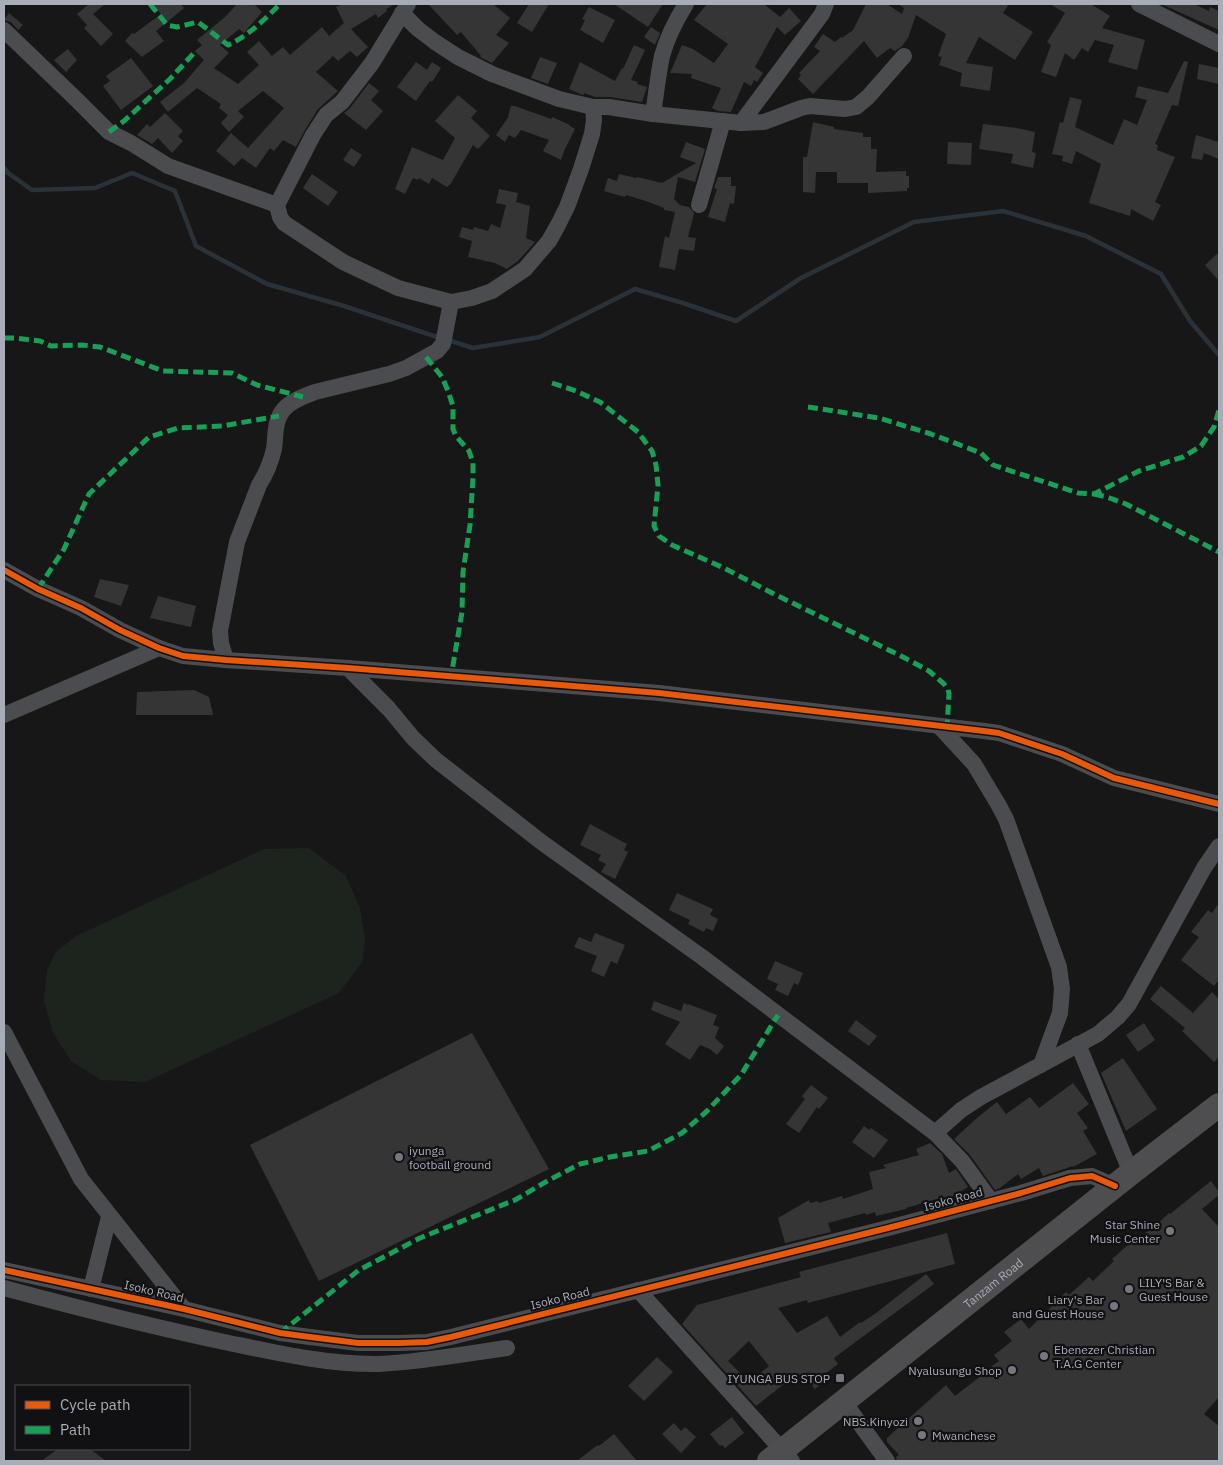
<svg xmlns="http://www.w3.org/2000/svg" width="1223" height="1465" font-family="'IBM Plex Sans',sans-serif">
<style>
.green{fill:#1d241e}
.lines{fill:none;stroke-linecap:round;stroke-linejoin:round}
.stream{stroke:#2a3239;stroke-width:4.5}
.building{fill:#353536;fill-rule:evenodd}
.minor{stroke:#4b4c50;stroke-width:16}
.highway{stroke:#4e4e51;stroke-width:24}
.quiet{stroke:#1a9f57;stroke-width:5;stroke-dasharray:10 5;stroke-linecap:butt}
.cycleway-casing{stroke:#111113;stroke-width:9}
.cycleway{stroke:#e8590c;stroke-width:6}
.poi-dot{fill:#757880;stroke:#111113;stroke-width:2}
.labels{text-anchor:middle;dominant-baseline:central;stroke-width:4.5;stroke-linejoin:round;paint-order:stroke}
.poi-label{font-size:12px;fill:#a8adb8;stroke:#111113;text-anchor:end}
.street-label{font-size:12px;fill:#a8adb8;stroke:#111113}
</style>
<rect width="100%" height="100%" fill="#171717"/>
<polygon class="green" points="309,848 346,876 360,908 365,940 363,961 339,993 145,1082 101,1080 71,1061 53,1033 44,1001 47,970 56,952 76,936 264,849"/>
<g class="lines">
<g class="stream">
<polyline points="4,168 8,173 32,190 95,188 132,173 175,191 196,246 267,284 344,306 440,338"/>
<polyline points="448,340 473,348 540,337 635,289 683,303 736,321 801,278 914,222 1003,211 1086,236 1161,274 1190,321 1219,355"/>
</g>
</g>
<g class="building">
<polygon points="89,4 105,4 93,14 113,34 101,46 84,28 87,25 77,14"/>
<polygon points="153,4 181,4 184,8 156,31 164,41 142,57 125,41 132,33 134,34 161,14"/>
<polygon points="237,4 254,4 262,12 244,33 239,29 220,45 229,53 214,68 238,84 259,65 247,52 259,41 272,56 283,47 290,55 322,27 329,36 344,23 336,7 343,4 395,4 386,9 387,11 378,18 376,14 351,29 368,47 357,57 350,51 338,61 333,56 316,72 338,91 318,109 305,130 296,147 283,140 274,151 270,148 256,168 242,158 234,166 216,151 231,133 248,148 284,108 263,91 238,111 244,117 229,132 221,123 228,115 219,108 221,104 197,88 168,112 160,102 184,83 204,60 195,51 202,45 197,40 225,17"/>
<polygon points="428,4 493,4 510,18 496,35 509,43 492,63 480,57 481,56 461,32 457,35"/>
<polygon points="529,4 549,4 532,32 517,23"/>
<polygon points="614,4 663,4 648,27"/>
<polygon points="707,4 764,4 780,17 789,8 801,21 785,35 777,27 755,67 763,73 757,82 754,80 751,86 744,82 731,112 718,111 712,108 721,88 691,78 692,74 670,73 682,45 693,49 714,63 728,44 694,20"/>
<polygon points="866,4 887,4 902,14 904,8 898,4 1009,4 1003,13 1033,32 1015,60 979,37 966,63 993,67 990,91 960,86 962,73 939,65 942,57 938,56 946,34 916,15 908,38 902,46 895,51 890,48 877,58 864,41 813,94 798,79 801,75 799,73 820,51 814,47 823,34 835,42 841,37 842,38 853,30"/>
<polygon points="1050,4 1091,4 1110,16 1102,28 1145,40 1137,70 1108,62 1114,45 1095,40 1088,52 1082,48 1074,60 1065,53 1056,77 1041,72 1051,45 1047,42 1065,13"/>
<polygon points="1161,4 1194,4 1209,11 1210,7 1219,11 1219,30"/>
<polygon points="589,7 615,20 603,43 580,30 585,20 582,19"/>
<polygon points="9,13 23,25 18,30 11,22 4,20"/>
<polygon points="651,27 660,33 655,45 644,37"/>
<polygon points="634,45 645,50 631,80 638,82 637,84 647,87 642,102 611,97 595,97 584,93 584,95 580,94 569,89 580,62 615,81 622,68 623,69"/>
<polygon points="68,49 77,60 66,72 54,60"/>
<polygon points="540,57 557,63 548,84 531,78"/>
<polygon points="131,58 153,86 121,110 103,86 110,81 106,76"/>
<polygon points="1184,61 1188,62 1178,106 1172,105 1155,144 1158,145 1157,150 1175,157 1155,202 1161,205 1153,221 1131,209 1130,216 1089,203 1101,164 1076,151 1072,164 1062,161 1063,156 1052,154 1060,122 1063,123 1070,97 1082,100 1075,127 1113,145 1124,119 1137,125 1147,100 1135,97 1138,86 1168,93"/>
<polygon points="416,62 427,70 432,62 441,68 432,82 430,81 416,101 397,87"/>
<polygon points="1199,64 1219,68 1219,84 1197,79"/>
<polygon points="369,83 379,91 371,100 383,111 366,130 344,113 350,108"/>
<polygon points="458,95 477,111 471,118 490,136 478,149 473,145 450,185 449,185 447,187 432,178 429,184 419,178 418,180 413,178 405,194 395,189 412,147 443,160 455,138 435,121"/>
<polygon points="511,106 515,106 551,119 552,117 570,125 570,126 575,129 564,151 561,160 543,151 549,140 521,130 515,138 509,135 505,142 496,135 509,116 508,116"/>
<polygon points="165,113 183,131 178,136 183,141 172,153 158,138 152,144 137,135 147,124 150,127"/>
<polygon points="813,122 834,127 834,129 863,133 863,137 871,137 871,149 877,149 876,172 906,171 906,176 909,176 909,188 907,188 907,191 868,193 868,183 837,183 837,172 816,172 815,193 803,192 803,157 807,157"/>
<polygon points="983,124 1017,128 1035,132 1032,152 1036,153 1033,168 1011,163 1013,154 979,149"/>
<polygon points="1196,135 1219,142 1219,159 1204,153 1202,160 1191,158"/>
<polygon points="686,142 705,149 695,182 678,177 674,199 680,205 689,207 694,213 688,237 696,238 694,251 679,249 675,270 659,267 665,236 669,238 675,212 664,210 664,208 646,201 626,195 625,197 604,191 608,178 617,181 619,174 636,178 637,177 662,183 696,163 680,157"/>
<polygon points="948,142 972,143 971,165 947,164"/>
<polygon points="351,148 362,155 354,167 343,160"/>
<polygon points="312,174 338,192 328,206 303,188"/>
<polygon points="718,177 731,177 731,186 736,186 734,204 730,203 725,222 708,217 717,189 714,188"/>
<polygon points="499,189 518,193 516,202 530,206 526,238 535,242 518,261 507,269 495,263 468,257 472,241 459,237 462,227 473,230 474,227 488,231 491,224 500,228 506,205 496,203"/>
<polygon points="1219,252 1219,281 1205,265"/>
<polygon points="100,579 129,585 121,606 94,597"/>
<polygon points="158,596 196,606 191,627 150,618"/>
<polygon points="194,690 209,697 213,715 136,715 137,692"/>
<polygon points="590,824 627,844 624,850 628,852 615,879 601,872 606,864 598,860 601,855 580,845"/>
<polygon points="677,893 713,909 710,915 718,919 713,931 706,928 704,932 688,924 690,920 669,910"/>
<polygon points="1219,903 1219,980 1214,986 1181,960 1199,937 1191,932 1208,910 1212,913"/>
<polygon points="595,933 625,945 617,964 611,961 604,977 591,971 597,956 574,947 579,937 591,942"/>
<polygon points="775,961 803,973 798,985 794,983 788,996 775,990 778,984 767,979"/>
<polygon points="1161,986 1193,1013 1212,992 1219,999 1219,1057 1214,1062 1182,1031 1185,1028 1150,999"/>
<polygon points="654,1001 681,1011 684,1003 688,1005 688,1004 717,1015 713,1025 719,1027 715,1038 724,1046 717,1055 710,1049 700,1045 690,1060 665,1044 680,1022 651,1010"/>
<polygon points="856,1020 877,1036 869,1046 848,1031"/>
<polygon points="1144,1023 1155,1040 1138,1052 1126,1035"/>
<polygon points="472,1033 549,1169 319,1281 250,1145"/>
<polygon points="1123,1058 1157,1109 1126,1131 1101,1073"/>
<polygon points="1073,1083 1089,1104 1077,1113 1088,1128 1083,1131 1097,1154 1073,1167 1073,1166 1043,1176 1039,1168 1021,1179 1018,1174 1000,1188 995,1190 970,1155 954,1139 978,1117 997,1102 1006,1114 1030,1097 1039,1108"/>
<polygon points="811,1085 828,1098 819,1109 817,1107 799,1133 786,1124 805,1099 802,1096"/>
<polygon points="864,1126 869,1130 871,1128 888,1140 874,1158 852,1142"/>
<polygon points="930,1143 942,1154 949,1173 956,1169 968,1187 943,1202 940,1198 906,1208 906,1209 876,1216 875,1212 866,1215 865,1213 828,1223 831,1232 785,1243 778,1218 809,1200 810,1203 818,1201 819,1203 842,1196 843,1199 873,1189 869,1172 886,1168 883,1165 919,1155 916,1149"/>
<polygon points="1211,1181 1219,1192 1219,1195 1202,1209 1219,1227 1219,1397 1204,1414 1219,1426 1219,1458 1216,1461 897,1461 896,1457 899,1455 887,1442 887,1438 946,1385 955,1396 990,1369 989,1368 999,1361 994,1355 1012,1341 1004,1332 1021,1319 1029,1329 1066,1292 1069,1295 1089,1277 1093,1281 1114,1261 1112,1259 1137,1237 1139,1239 1149,1230 1150,1231 1169,1213 1170,1214"/>
<path d="M947 1233 955 1264 808 1303 807 1300 778 1308 797 1333 827 1316 840 1337 860 1322 861 1323 876 1313 926 1274 934 1284 834 1358 838 1364 821 1377 824 1381 815 1389 806 1378 803 1380 798 1373 756 1406 682 1324 697 1305 801 1277 799 1272ZM749 1341 769 1366 749 1382 728 1361Z"/>
<polygon points="657,1357 673,1372 644,1401 628,1386"/>
<polygon points="732,1417 744,1433 725,1448 722,1445 720,1446 710,1434"/>
<polygon points="674,1423 681,1431 685,1427 696,1437 681,1453 662,1434"/>
<polygon points="614,1434 637,1461 577,1461 595,1447 598,1445 599,1446"/>
<polygon points="58,1449 90,1449 106,1461 41,1461"/>
</g>
<g class="lines">
<g class="minor">
<polyline points="408,4 372,63 342,102 326,115 313,135 277,205 280,217 284,223 343,262 398,288 451,302 472,298 492,291 525,269 549,241 558,225 567,207 581,169 592,134 594,120 593,107"/>
<polyline points="1139,4 1219,44"/>
<polyline points="402,13 418,29 435,42 458,57 492,74 559,99 593,107 609,107 653,114 741,123 764,122 801,108 810,106 845,109 856,107 868,97 904,56"/>
<polyline points="4,30 78,101 109,132 131,143 168,166 277,205"/>
<path d="M653 114C656 95 658 75 662 56 667 38 676 20 686 4"/>
<polyline points="741,123 822,14 826,4"/>
<polyline points="699,205 723,121"/>
<polyline points="4,570 38,589 81,608 120,630 159,648 183,656 226,660 348,668 659,693 984,731 999,733 1062,754 1114,778 1219,804"/>
<path d="M226 660 221 643 220 631 237 542 259 485C266 474 271 462 274 449 276 436 274 420 284 409 292 400 305 396 315 392L389 374 406 368 437 351 443 344 451 302"/>
<polyline points="348,668 389,709 413,738 436,760 544,844 702,957 935,1133 962,1161 991,1201"/>
<polyline points="4,715 159,648"/>
<polyline points="939,726 974,764 998,804 1006,819 1059,967 1062,989 1060,1013 1041,1065"/>
<polyline points="4,1032 81,1179 184,1309"/>
<polyline points="1078,1044 1131,1173"/>
<polyline points="935,1133 961,1110 981,1097 1098,1034 1118,1017 1129,1004 1204,868 1219,846"/>
<polyline points="4,1270 184,1309 280,1333 310,1337 358,1343 399,1343 427,1342 451,1337 888,1228 1021,1193 1070,1178 1092,1176 1115,1186"/>
<path d="M4 1288C78 1308 153 1327 229 1343 277 1353 330 1365 379 1364 422 1362 465 1354 507 1348"/>
<polyline points="91,1289 109,1217"/>
<polyline points="638,1290 792,1461"/>
<polyline points="844,1402 887,1461"/>
</g>
<path class="highway" id="s1" d="M769 1461 1131 1173 1219 1105"/>
<g class="quiet">
<path d="M150 4 167 25 177 27 198 22 228 45C247 37 265 19 280 4"/>
<polyline points="109,132 124,121 170,79 194,53"/>
<polyline points="4,338 15,338 40,341 51,346 82,345 100,347 163,371 232,373 257,385 303,397"/>
<polyline points="426,357 442,377 448,391 453,406 453,429 456,436 469,451 473,463 473,478 470,525 463,572 462,612 451,677"/>
<polyline points="552,383 576,391 600,402 638,432 652,451 656,465 658,485 654,526 659,536 672,545 724,568 772,593 903,657 929,671 944,684 948,689 949,694 947,727"/>
<polyline points="808,407 879,418 931,434 981,453 993,465 1078,493 1094,494 1139,471 1183,457 1201,446 1214,427 1219,410"/>
<polyline points="1094,494 1107,497 1126,504 1219,552"/>
<polyline points="38,589 64,549 89,494 149,437 178,428 222,426 279,416"/>
<polyline points="280,1333 359,1270 420,1238 515,1200 549,1180 580,1164 610,1157 648,1151 682,1133 706,1112 741,1075 778,1015"/>
</g>
<g class="cycleway-casing">
<g id="cycleway">
<polyline points="4,570 38,589 81,608 120,630 159,648 183,656 226,660 348,668 659,693 984,731 999,733 1062,754 1114,778 1219,804"/>
<polyline points="4,1270 184,1309 280,1333 310,1337 358,1343 399,1343 427,1342 451,1337 888,1228 1021,1193 1070,1178 1092,1176 1115,1186"/>
</g>
</g>
<use href="#cycleway" class="cycleway"/>
</g>
<g class="poi-dot">
<circle cx="399" cy="1157" r="5"/>
<circle cx="1170" cy="1231" r="5"/>
<circle cx="1129" cy="1289" r="5"/>
<circle cx="1114" cy="1306" r="5"/>
<circle cx="1044" cy="1356" r="5"/>
<circle cx="1012" cy="1370" r="5"/>
<rect x="835" y="1373" width="10" height="10" rx="2.5"/>
<circle cx="918" cy="1421" r="5"/>
<circle cx="922" cy="1435" r="5"/>
</g>
<g class="labels">
<g class="poi-label">
<text x="409" y="1150" text-anchor="start">iyunga<tspan x="409" dy="14">football ground</tspan></text>
<text x="1160" y="1224">Star Shine<tspan x="1160" dy="14">Music Center</tspan></text>
<text x="1139" y="1282" text-anchor="start">LILY'S Bar &amp;<tspan x="1139" dy="14">Guest House</tspan></text>
<text x="1104" y="1299">Liary's Bar<tspan x="1104" dy="14">and Guest House</tspan></text>
<text x="1054" y="1349" text-anchor="start">Ebenezer Christian<tspan x="1054" dy="14">T.A.G Center</tspan></text>
<text x="1002" y="1370">Nyalusungu Shop</text>
<text x="830" y="1378">IYUNGA BUS STOP</text>
<text x="908" y="1421">NBS.Kinyozi</text>
<text x="932" y="1435" text-anchor="start">Mwanchese</text>
</g>
<g class="street-label">
<text transform="translate(953 1199) rotate(-15)">Isoko Road</text>
<text stroke="none"><textPath href="#s1" startOffset="286">Tanzam Road</textPath></text>
<text transform="translate(154 1291) rotate(13)">Isoko Road</text>
<text transform="translate(560 1298) rotate(-14)">Isoko Road</text>
</g>
</g>
<rect width="1223" height="1465" fill="none" stroke="#a8adb8" stroke-width="10"/>
<rect x="15" y="1385" width="175" height="65" fill="#111113" stroke="#4d4f55"/>
<rect x="25" y="1401" width="25" height="8" fill="#e8590c" stroke="#4d4f55"/>
<text x="60" y="1410" font-size="15" fill="#a8adb8">Cycle path</text>
<rect x="25" y="1426" width="25" height="8" fill="#1a9f57" stroke="#4d4f55"/>
<text x="60" y="1435" font-size="15" fill="#a8adb8">Path</text>
</svg>
